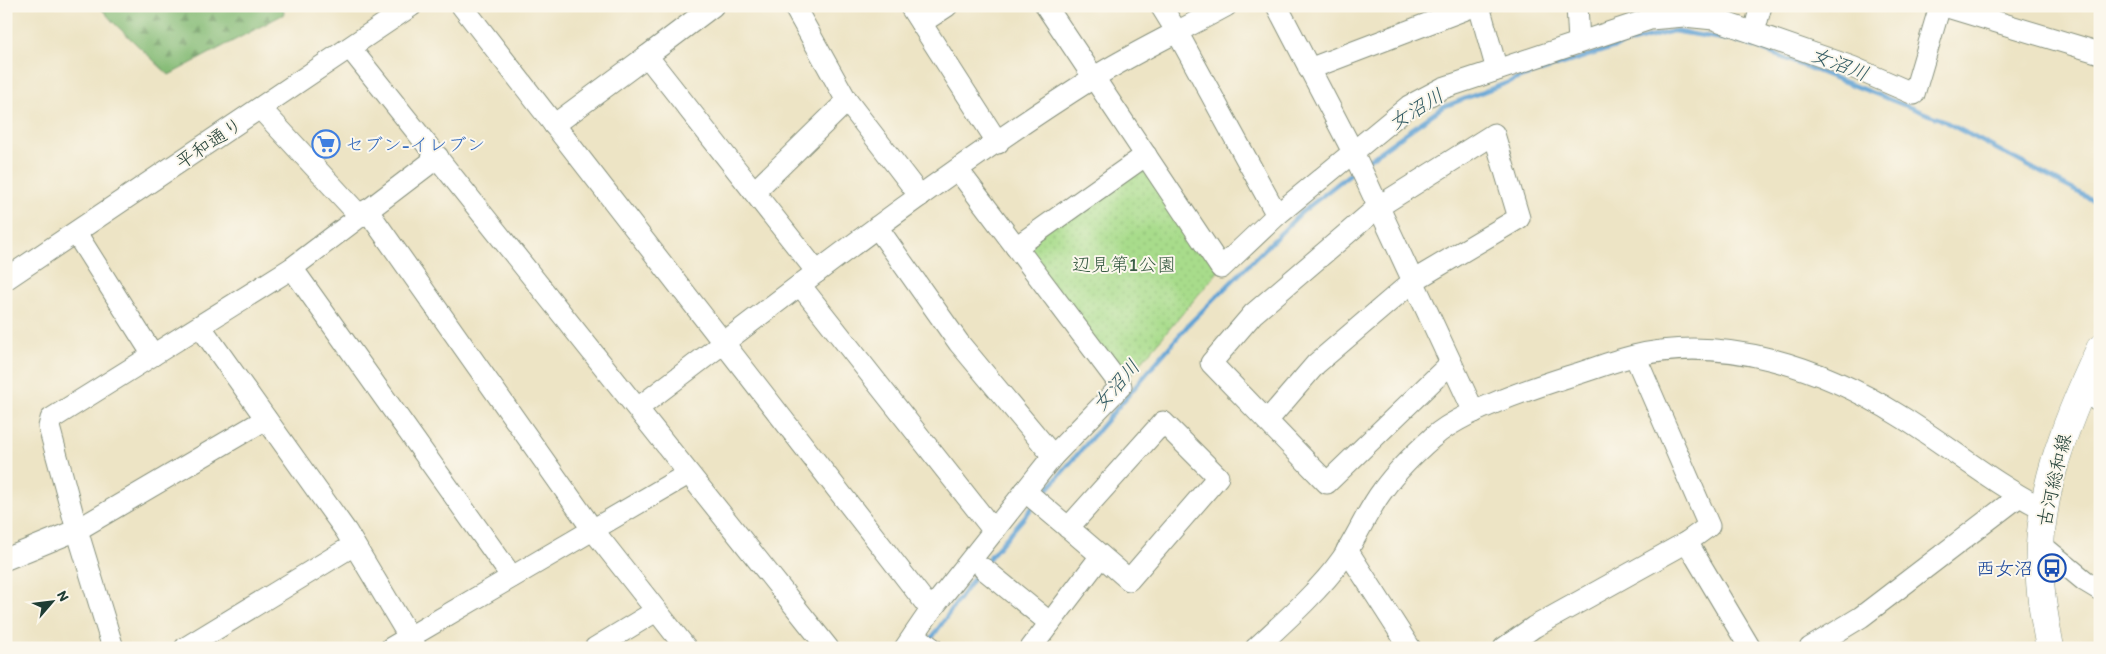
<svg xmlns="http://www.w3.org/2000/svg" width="2106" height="654" font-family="Itim,'Klee One',sans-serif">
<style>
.forest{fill:url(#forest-firs);stroke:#527c56}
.park{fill:url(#park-dots);stroke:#648c60}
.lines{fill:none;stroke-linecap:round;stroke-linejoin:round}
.stream{stroke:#60a2d4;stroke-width:4.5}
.minor-casing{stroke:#86907c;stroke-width:23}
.major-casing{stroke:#86907c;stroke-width:29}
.minor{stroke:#fff;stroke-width:21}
.major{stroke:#fff;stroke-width:28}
.labels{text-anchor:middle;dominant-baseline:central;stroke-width:4;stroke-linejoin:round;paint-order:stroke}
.street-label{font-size:19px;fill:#1f3d34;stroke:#fbf7ec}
.shop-label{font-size:19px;fill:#366cbe;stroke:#fbf7ec;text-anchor:start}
.park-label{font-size:19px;fill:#3a5d45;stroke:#fbf7ec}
.transit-label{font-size:19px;fill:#164399;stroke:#fbf7ec;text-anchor:end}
.water-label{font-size:20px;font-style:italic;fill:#325b64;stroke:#fbf7ec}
</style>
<defs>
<pattern id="forest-firs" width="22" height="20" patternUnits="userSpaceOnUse" patternTransform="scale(1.25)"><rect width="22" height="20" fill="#86bc77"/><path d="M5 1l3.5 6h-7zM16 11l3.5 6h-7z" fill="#6d9a62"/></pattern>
<pattern id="park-dots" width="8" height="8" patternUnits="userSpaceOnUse" patternTransform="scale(1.25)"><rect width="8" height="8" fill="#a8dc8b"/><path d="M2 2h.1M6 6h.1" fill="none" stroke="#90be79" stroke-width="1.8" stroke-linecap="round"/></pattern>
</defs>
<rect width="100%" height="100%" fill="#fbf7ec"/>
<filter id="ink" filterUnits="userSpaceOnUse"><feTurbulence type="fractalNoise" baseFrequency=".02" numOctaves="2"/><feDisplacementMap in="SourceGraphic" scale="10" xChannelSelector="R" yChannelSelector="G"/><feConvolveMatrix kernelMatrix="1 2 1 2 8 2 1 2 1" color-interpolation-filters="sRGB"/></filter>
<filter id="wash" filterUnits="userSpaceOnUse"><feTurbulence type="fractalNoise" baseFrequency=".0096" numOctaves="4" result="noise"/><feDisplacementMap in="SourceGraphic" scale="20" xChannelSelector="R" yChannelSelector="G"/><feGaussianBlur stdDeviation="1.12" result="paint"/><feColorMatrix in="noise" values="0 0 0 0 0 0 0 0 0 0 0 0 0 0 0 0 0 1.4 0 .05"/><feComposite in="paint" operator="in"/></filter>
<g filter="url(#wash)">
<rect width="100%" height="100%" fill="#ede4c5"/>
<polygon class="forest" points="99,6 283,6 284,14 169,75 114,23"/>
<polygon class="park" points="1146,155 1221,268 1121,386 1016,247"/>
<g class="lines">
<g class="stream">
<polyline points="1365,162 1443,107 1525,76 1621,45 1673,31 1742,42 1940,119 2100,204"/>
<polyline points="1041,497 1189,324 1302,212 1355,170"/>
<polyline points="984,564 1033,507"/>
<polyline points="931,639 978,572"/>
</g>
</g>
</g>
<g filter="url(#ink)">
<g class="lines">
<g class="minor-casing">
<g id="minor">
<polyline points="462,6 931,610"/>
<polyline points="794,6 847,101 920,196"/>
<polyline points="910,6 998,143"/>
<polyline points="1046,6 1221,268 1277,215 1409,106 1443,88 1650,19 1684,16 1714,19 1852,67 1914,94 1940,6"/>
<polyline points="1161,6 1177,32 1277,215"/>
<polyline points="1277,6 1353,152 1474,412"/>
<polyline points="1479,6 1497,70"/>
<polyline points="1577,6 1579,42"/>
<polyline points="1944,6 2100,53"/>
<polyline points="921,23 947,6"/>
<polyline points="1754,32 1761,6"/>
<polyline points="350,48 828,648"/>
<polyline points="647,56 713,6"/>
<polyline points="1309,69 1474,6"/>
<polyline points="260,108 360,216"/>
<polyline points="554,125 647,56 817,272"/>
<polyline points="754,192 847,101"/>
<polyline points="367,210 593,530 686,648"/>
<polyline points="877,227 959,343 1053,456"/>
<polyline points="76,233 153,355"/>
<polyline points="1016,247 1146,155"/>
<polyline points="292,268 512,577"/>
<polyline points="6,279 411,6"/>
<polyline points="800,285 994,531"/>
<polyline points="200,326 346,531 416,648"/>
<polyline points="2081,390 2100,402"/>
<path d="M638 408C787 295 935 178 1093 78 1135 52 1182 30 1226 6"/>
<polyline points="1267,421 1316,364 1413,281 1519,218 1494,134 1378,207 1253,314 1211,363 1327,483 1451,363"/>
<path d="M1025 491C1060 521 1095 550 1129 580L1218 477 1163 422 1068 528"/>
<polyline points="1687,542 1750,648"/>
<polyline points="2040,544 2085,581 2100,590"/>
<polyline points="1347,550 1410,648"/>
<polyline points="6,559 77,530 266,419"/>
<polyline points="984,569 1050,623"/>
<polyline points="914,635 932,648"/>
<polyline points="113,648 77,530 49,427 51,419 292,268 438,157"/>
<polyline points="185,648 354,545"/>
<polyline points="391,648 688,474"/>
<polyline points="595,648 656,611"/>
<polyline points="905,648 931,610 1053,456 1121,386 958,170"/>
<polyline points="1031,648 1101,556"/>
<path d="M1256 648C1283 623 1321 589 1342 559 1357 537 1367 511 1383 490 1396 472 1415 453 1432 438 1460 412 1532 388 1570 376 1591 370 1612 361 1634 356 1725 334 1823 368 1900 416 1949 446 1993 484 2044 509"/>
<polyline points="1504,648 1534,627 1687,542 1709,526 1635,356"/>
<polyline points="1810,648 1861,617 2018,497"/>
</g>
</g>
<g class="major-casing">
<path id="major" d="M2050 648C2046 625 2041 603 2040 580 2035 497 2066 422 2100 349"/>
</g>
<use href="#minor" class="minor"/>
<use href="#major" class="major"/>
</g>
</g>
<defs>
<g id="supermarket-ring" transform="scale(1.4375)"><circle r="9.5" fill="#fbf7ec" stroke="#3f7fe0" stroke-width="1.5"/><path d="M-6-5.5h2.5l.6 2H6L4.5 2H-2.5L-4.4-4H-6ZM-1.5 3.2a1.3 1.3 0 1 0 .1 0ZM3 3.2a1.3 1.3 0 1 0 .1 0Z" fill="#3f7fe0"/></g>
<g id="bus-ring" transform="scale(1.4375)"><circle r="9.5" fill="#fbf7ec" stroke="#1a4fb4" stroke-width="1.5"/><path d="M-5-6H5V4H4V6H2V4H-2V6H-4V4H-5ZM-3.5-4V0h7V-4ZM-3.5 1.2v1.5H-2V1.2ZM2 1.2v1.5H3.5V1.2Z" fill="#1a4fb4"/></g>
</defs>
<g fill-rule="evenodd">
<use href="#supermarket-ring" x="326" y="144"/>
<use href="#bus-ring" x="2052" y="568"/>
</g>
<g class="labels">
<g class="street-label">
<text transform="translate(209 143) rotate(-34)">平和通り</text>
<text transform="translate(2054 480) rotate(-77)">古河総和線</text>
</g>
<g class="shop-label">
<text x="345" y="144">セブン-イレブン</text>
</g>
<g class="park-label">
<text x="1124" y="264">辺見第1公園</text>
</g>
<g class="transit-label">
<text x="2033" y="568">西女沼</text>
</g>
<g class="water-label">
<text transform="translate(1840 64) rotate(21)">女沼川</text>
<text transform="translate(1416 109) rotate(-31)">女沼川</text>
<text transform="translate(1116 385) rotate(-49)">女沼川</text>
</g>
</g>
<rect width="2106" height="654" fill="none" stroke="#fbf7ec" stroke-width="25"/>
<g transform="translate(52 602) rotate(62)" stroke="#fbf7ec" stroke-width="4" paint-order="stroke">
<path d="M0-4L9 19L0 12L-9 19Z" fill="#1f3d34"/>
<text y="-8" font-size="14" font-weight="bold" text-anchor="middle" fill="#1f3d34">N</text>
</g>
</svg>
